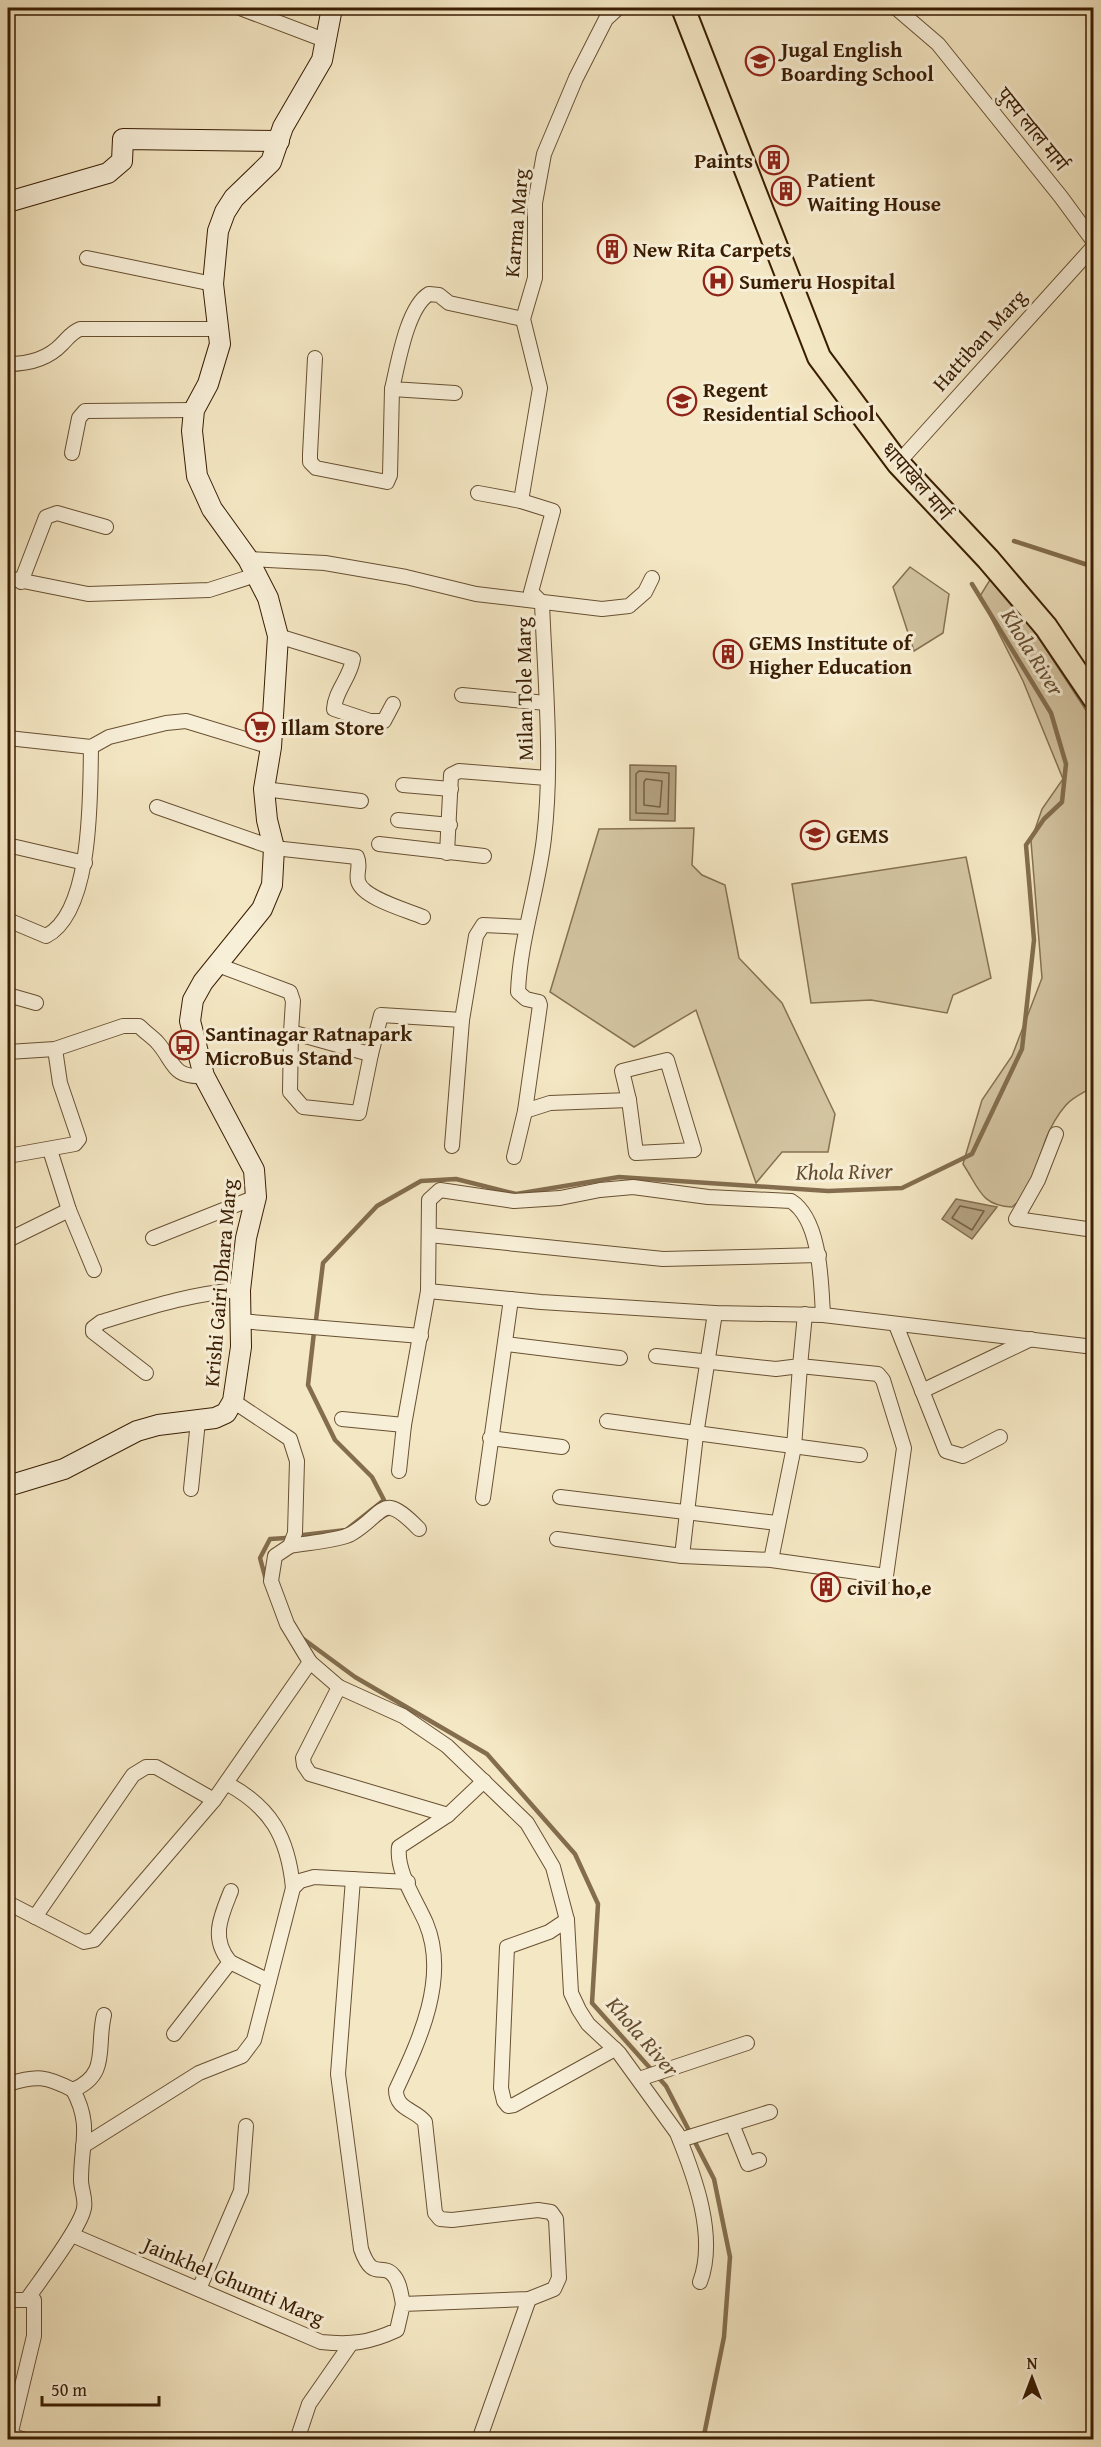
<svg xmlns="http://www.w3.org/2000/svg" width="1101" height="2447" font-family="'Gentium Book Plus','Noto Serif Devanagari',serif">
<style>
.green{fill:#d4c5a2;stroke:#867152;stroke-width:1.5}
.water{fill:#b4a281;stroke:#836d4e;stroke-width:1.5}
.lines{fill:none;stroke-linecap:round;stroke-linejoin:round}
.shore{stroke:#766042;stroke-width:1.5}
.stream{stroke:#836d4e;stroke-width:4.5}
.minor-casing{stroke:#685032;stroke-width:16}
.secondary-casing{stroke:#391d02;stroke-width:22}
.primary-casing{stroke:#391d02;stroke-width:26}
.minor{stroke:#f8efd8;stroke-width:14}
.secondary{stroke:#f8efd8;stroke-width:20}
.primary{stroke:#f4e7c3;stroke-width:22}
.labels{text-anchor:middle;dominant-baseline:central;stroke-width:6;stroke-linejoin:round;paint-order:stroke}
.poi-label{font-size:21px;font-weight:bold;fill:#391d02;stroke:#f8efd8;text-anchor:start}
.street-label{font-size:21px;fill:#391d02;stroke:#f8efd8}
.water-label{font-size:22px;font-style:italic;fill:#644c2e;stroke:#f8efd8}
</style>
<rect width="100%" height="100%" fill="#f4e7c3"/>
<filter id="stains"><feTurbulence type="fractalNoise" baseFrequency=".00333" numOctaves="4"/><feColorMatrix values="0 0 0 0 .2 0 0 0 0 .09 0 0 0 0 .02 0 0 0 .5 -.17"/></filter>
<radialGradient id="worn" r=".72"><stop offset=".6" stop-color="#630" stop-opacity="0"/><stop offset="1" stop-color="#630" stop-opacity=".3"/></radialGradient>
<g class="green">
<polygon points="910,567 949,594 943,633 914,651 893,587"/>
<path d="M993 575 1017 605 1093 721V1087C1085 1092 1073 1097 1066 1105 1046 1128 1038 1158 1035 1187L1012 1207C981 1206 979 1188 963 1164L982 1100 1012 1056 1042 978 1031 841 1042 809 1063 779 1023 681 980 596Z"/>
<polygon points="694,828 692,865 702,875 725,885 739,958 782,1003 835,1114 828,1152 782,1152 756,1183 696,1010 634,1047 550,992 599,829"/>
<polygon points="966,857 991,978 953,995 947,1013 871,1000 811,1003 792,884"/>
</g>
<g class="water">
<polygon points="630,765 676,766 675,821 630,820"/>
<polygon points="956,1199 997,1207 972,1239 942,1219"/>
</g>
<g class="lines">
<g class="shore">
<polygon points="639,771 669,773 668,814 636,813 636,774"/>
<polygon points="646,779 662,781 660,807 644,805 644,782"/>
<polygon points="960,1206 984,1211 972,1230 952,1218"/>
</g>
<g class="stream">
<polyline points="1014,541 1094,567"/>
<polyline points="316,1320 323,1263 377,1206 421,1181 456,1179 516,1194 619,1177 828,1191 902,1188 972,1154 1022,1049 1034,940 1026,845 1044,819 1062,802 1066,764 1051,713 972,584"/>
<polyline points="303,1535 346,1530 384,1500 372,1477 335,1440 308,1385 314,1332"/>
<polyline points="266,1580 260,1558 270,1539 286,1538"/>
<polyline points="302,1638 355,1677 487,1754 575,1854 598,1904 592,2003 666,2086 714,2179 730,2257 724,2337 703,2440"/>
</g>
<g class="minor-casing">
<g id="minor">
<polyline points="240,8 327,41"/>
<polyline points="896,8 938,44 1061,197 1094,242"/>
<polyline points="87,258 213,284"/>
<polyline points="315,358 310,454 310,462 316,468 387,482 390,475 392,389"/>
<path d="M8 364C28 364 47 360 62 344 68 338 72 332 80 329H219"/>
<path d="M455 393 392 389C398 364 407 307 429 294L439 295 449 303 523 319"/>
<polyline points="72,453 79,418 85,411 194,410"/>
<polyline points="898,463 1094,246"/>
<polyline points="478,493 521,501"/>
<polyline points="248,559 325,563 406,577 476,594 602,609 629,606 645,592 652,578"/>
<polyline points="8,578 88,594 209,590 256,575"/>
<polyline points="21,582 46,517 57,513 106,527"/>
<polyline points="542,603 531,592 553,511 521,501 540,388 523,319 535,278 535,203 544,154 576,78 606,19 618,8"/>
<path d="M278 636 353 659C350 678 335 691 334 709L370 721H384L393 704"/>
<polyline points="462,695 546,703"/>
<polyline points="8,738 91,747 109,737 166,723 186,721 271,747"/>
<polyline points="403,785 451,789"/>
<polyline points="264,789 361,801"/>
<path d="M157 807 274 848 357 857C361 866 356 872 358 881 362 898 407 910 423 917"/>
<polyline points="398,820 450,825"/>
<polyline points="379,844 484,856"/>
<polyline points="16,847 85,863"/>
<polyline points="447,853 451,775 459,771 547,778"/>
<path d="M8 920 46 936C93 912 90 794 91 747"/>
<polyline points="215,964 290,992 293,1001 291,1032 366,1053 371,1054 381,1015 462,1020"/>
<polyline points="8,995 36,1003"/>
<polyline points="291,1032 290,1092 303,1107 359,1113 371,1054"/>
<path d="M8 1052 55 1049 123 1026H139C145 1032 152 1037 157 1042 175 1062 171 1078 204 1076"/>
<polygon points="667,1060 694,1150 636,1153 629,1100 622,1071"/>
<polyline points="525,1111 550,1103 629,1100"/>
<polyline points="1056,1134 1038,1180 1016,1219 1094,1230"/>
<polyline points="452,1146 462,1020 476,936 483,925 525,927"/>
<polyline points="50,1150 69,1210 94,1270"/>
<polyline points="8,1156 75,1144 79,1139 60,1083 55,1049"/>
<path d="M514 1157 525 1111 540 1005 539 1002 526 999 518 992C520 939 538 890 544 838 553 761 545 681 542 603"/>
<polyline points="429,1235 663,1259 819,1255"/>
<polyline points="153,1238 256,1197"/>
<polyline points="8,1240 69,1210"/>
<polyline points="428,1291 541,1302 715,1313 823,1315 1094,1347"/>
<polyline points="240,1321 421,1336"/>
<polyline points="896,1325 946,1451 963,1456 1000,1437"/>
<polyline points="506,1344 620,1358"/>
<polyline points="656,1356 776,1369 800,1366 805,1314"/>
<path d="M146 1373 93 1332V1328L101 1322C147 1308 192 1293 240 1290"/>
<polyline points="922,1391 1031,1339"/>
<polyline points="342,1419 404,1425"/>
<polyline points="607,1421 860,1455"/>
<polyline points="490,1438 562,1447"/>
<path d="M399 1471 404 1425 428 1291 429 1200 440 1190 514 1201 560 1198 600 1190 633 1187 708 1197 791 1201C821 1220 821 1283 823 1315"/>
<polyline points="191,1489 198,1421"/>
<polyline points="560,1497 777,1523"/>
<polyline points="483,1498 511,1299"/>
<polyline points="557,1539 682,1556 696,1435 715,1313"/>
<path d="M290 1546C305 1543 338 1541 351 1534 386 1513 381 1490 419 1529"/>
<polyline points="682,1556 771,1560 886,1576 904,1448 883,1380 878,1374 800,1366 794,1447 771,1560"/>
<path d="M310 1662 339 1687 403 1716 447 1746 527 1823 553 1867 567 1920 571 1993 579 2010 588 2024 619 2053 677 2133C695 2177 717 2237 700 2282"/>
<polyline points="339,1687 303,1758 304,1765 310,1774 448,1815"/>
<path d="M226 1783C271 1807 288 1837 293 1888"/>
<path d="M353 1879 338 2074 361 2249C373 2283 382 2261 394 2276 400 2283 401 2295 403 2304"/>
<polyline points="8,1903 84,1942 94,1940 214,1800 310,1662 287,1624 271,1581 275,1556 290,1546 295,1533 297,1461 290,1439 233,1401"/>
<polyline points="35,1917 133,1775 146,1767 156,1767 214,1800"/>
<polyline points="567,1920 549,1932 507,1947 501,2088 504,2101 508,2106 514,2105 615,2049"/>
<path d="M230 1962C210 1938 221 1916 231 1891"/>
<polyline points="174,2034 230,1962 269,1981"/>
<polyline points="639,2079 747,2043"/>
<path d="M8 2084C37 2075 46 2076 73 2090"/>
<path d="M73 2090C110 2074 96 2048 104 2015"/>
<polyline points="732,2124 748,2164 759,2160"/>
<polyline points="680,2140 770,2112"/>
<polyline points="83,2146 199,2073 242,2056 254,2040 293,1888 300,1881 314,1877 408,1882"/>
<path d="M72 2235 321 2342C351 2345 369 2343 397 2330L403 2304 529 2299 554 2289 559 2278 556 2219 551 2212 538 2210 452 2220 440 2219 435 2213 425 2122C415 2109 396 2110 396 2090 419 2041 449 1978 426 1923 416 1900 396 1872 399 1847L448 1815 484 1781"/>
<polyline points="199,2289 241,2191 246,2126"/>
<path d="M28 2298C41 2279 81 2227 84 2208 86 2199 81 2189 81 2180 81 2143 92 2125 73 2090"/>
<polyline points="8,2300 34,2300 34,2336 9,2440"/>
<polyline points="10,2435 25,2440"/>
<polyline points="297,2440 309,2404 350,2345"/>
<polyline points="479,2440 529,2299"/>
</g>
</g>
<g class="secondary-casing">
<g id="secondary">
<polyline points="8,202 108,173 122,161 123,139 279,141"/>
<polyline points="8,1486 64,1469 137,1431 158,1425 215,1418 226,1413 233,1401 241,1347 240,1290 246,1238 256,1197 254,1170 204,1076 190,1021 193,1000 203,982 262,909 272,885 274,848 267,820 264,789 271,747 278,636 268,598 248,559 212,509 197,476 192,431 194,410 208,384 220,344 213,284 218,231 225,212 234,198 271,162 283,127 322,60 332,8"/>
</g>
</g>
<g class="primary-casing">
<polyline id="primary" points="683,8 819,357 898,463 988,559 1046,627 1094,698"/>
</g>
<use href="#minor" class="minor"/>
<use href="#secondary" class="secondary"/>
<use href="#primary" class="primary"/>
</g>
<defs>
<g id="school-ring" transform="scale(1.5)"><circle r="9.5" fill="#f8efd8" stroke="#8f2418" stroke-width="1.5"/><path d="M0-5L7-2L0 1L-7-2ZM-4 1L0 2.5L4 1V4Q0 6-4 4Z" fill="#8f2418"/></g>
<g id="building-ring" transform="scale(1.5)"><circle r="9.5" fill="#f8efd8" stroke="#8f2418" stroke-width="1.5"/><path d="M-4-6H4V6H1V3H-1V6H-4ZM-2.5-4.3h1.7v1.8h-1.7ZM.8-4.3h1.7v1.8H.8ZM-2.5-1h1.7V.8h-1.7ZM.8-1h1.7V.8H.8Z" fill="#8f2418"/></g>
<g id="hospital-ring" transform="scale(1.5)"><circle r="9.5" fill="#f8efd8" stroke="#8f2418" stroke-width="1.5"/><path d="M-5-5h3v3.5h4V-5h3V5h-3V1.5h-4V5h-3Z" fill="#8f2418"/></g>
<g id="supermarket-ring" transform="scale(1.5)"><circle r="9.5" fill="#f8efd8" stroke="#8f2418" stroke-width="1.5"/><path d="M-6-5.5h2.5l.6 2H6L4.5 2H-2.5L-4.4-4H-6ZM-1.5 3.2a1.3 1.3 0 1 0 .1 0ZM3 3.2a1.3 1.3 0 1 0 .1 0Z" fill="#8f2418"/></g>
<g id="bus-ring" transform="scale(1.5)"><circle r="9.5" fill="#f8efd8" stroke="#8f2418" stroke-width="1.5"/><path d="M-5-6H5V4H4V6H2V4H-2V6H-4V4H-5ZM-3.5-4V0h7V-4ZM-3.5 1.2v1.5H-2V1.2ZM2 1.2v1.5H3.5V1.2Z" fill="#8f2418"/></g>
</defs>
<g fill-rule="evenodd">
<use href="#school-ring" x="760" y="61"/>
<use href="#building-ring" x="774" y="160"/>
<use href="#building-ring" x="786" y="191"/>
<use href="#building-ring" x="612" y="249"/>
<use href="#hospital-ring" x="718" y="281"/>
<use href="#school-ring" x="682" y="401"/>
<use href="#building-ring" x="728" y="654"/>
<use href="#supermarket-ring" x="260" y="727"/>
<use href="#school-ring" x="815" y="835"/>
<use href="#bus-ring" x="184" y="1045"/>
<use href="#building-ring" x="826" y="1587"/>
</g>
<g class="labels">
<g class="poi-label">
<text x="781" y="49">Jugal English<tspan x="781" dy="24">Boarding School</tspan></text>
<text x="753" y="160" text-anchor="end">Paints</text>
<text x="807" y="179">Patient<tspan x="807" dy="24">Waiting House</tspan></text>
<text x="633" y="249">New Rita Carpets</text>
<text x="739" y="281">Sumeru Hospital</text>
<text x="703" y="389">Regent<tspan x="703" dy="24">Residential School</tspan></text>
<text x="749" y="642">GEMS Institute of<tspan x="749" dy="24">Higher Education</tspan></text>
<text x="281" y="727">Illam Store</text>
<text x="836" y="835">GEMS</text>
<text x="205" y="1033">Santinagar Ratnapark<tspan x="205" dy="24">MicroBus Stand</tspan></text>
<text x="847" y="1587">civil ho,e</text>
</g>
<g class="street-label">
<text transform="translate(1033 129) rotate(51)">पुस्प लाल मार्ग</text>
<text transform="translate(516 223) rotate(-85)">Karma Marg</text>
<text transform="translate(979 340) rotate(-48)">Hattiban Marg</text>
<text transform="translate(917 481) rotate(49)">धापाखेल मार्ग</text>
<text transform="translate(524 689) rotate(-91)">Milan Tole Marg</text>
<text transform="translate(220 1283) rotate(-85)">Krishi Gairi Dhara Marg</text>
<text transform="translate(234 2281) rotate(23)">Jainkhel Ghumti Marg</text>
</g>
<g class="water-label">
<text transform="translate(1033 652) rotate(58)">Khola River</text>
<text transform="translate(844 1171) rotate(-1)">Khola River</text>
<text transform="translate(643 2036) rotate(49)">Khola River</text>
</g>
</g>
<rect width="1101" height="2447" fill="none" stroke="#f4e7c3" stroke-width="30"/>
<rect x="9" y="9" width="1083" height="2429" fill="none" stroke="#391d02" stroke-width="3"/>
<rect x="15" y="15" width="1071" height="2417" fill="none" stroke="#391d02" stroke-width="1.5"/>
<g transform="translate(1032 2378)" stroke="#f8efd8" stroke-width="4.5" paint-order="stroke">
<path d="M0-4.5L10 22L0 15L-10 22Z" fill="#391d02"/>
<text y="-9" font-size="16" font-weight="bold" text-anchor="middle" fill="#391d02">N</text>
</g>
<path d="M42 2396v9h117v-9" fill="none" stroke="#391d02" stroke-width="3"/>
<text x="51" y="2396" font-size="18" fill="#391d02" stroke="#f8efd8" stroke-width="4.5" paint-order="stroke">50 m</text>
<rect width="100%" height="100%" filter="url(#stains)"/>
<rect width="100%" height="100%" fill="url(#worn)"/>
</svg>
